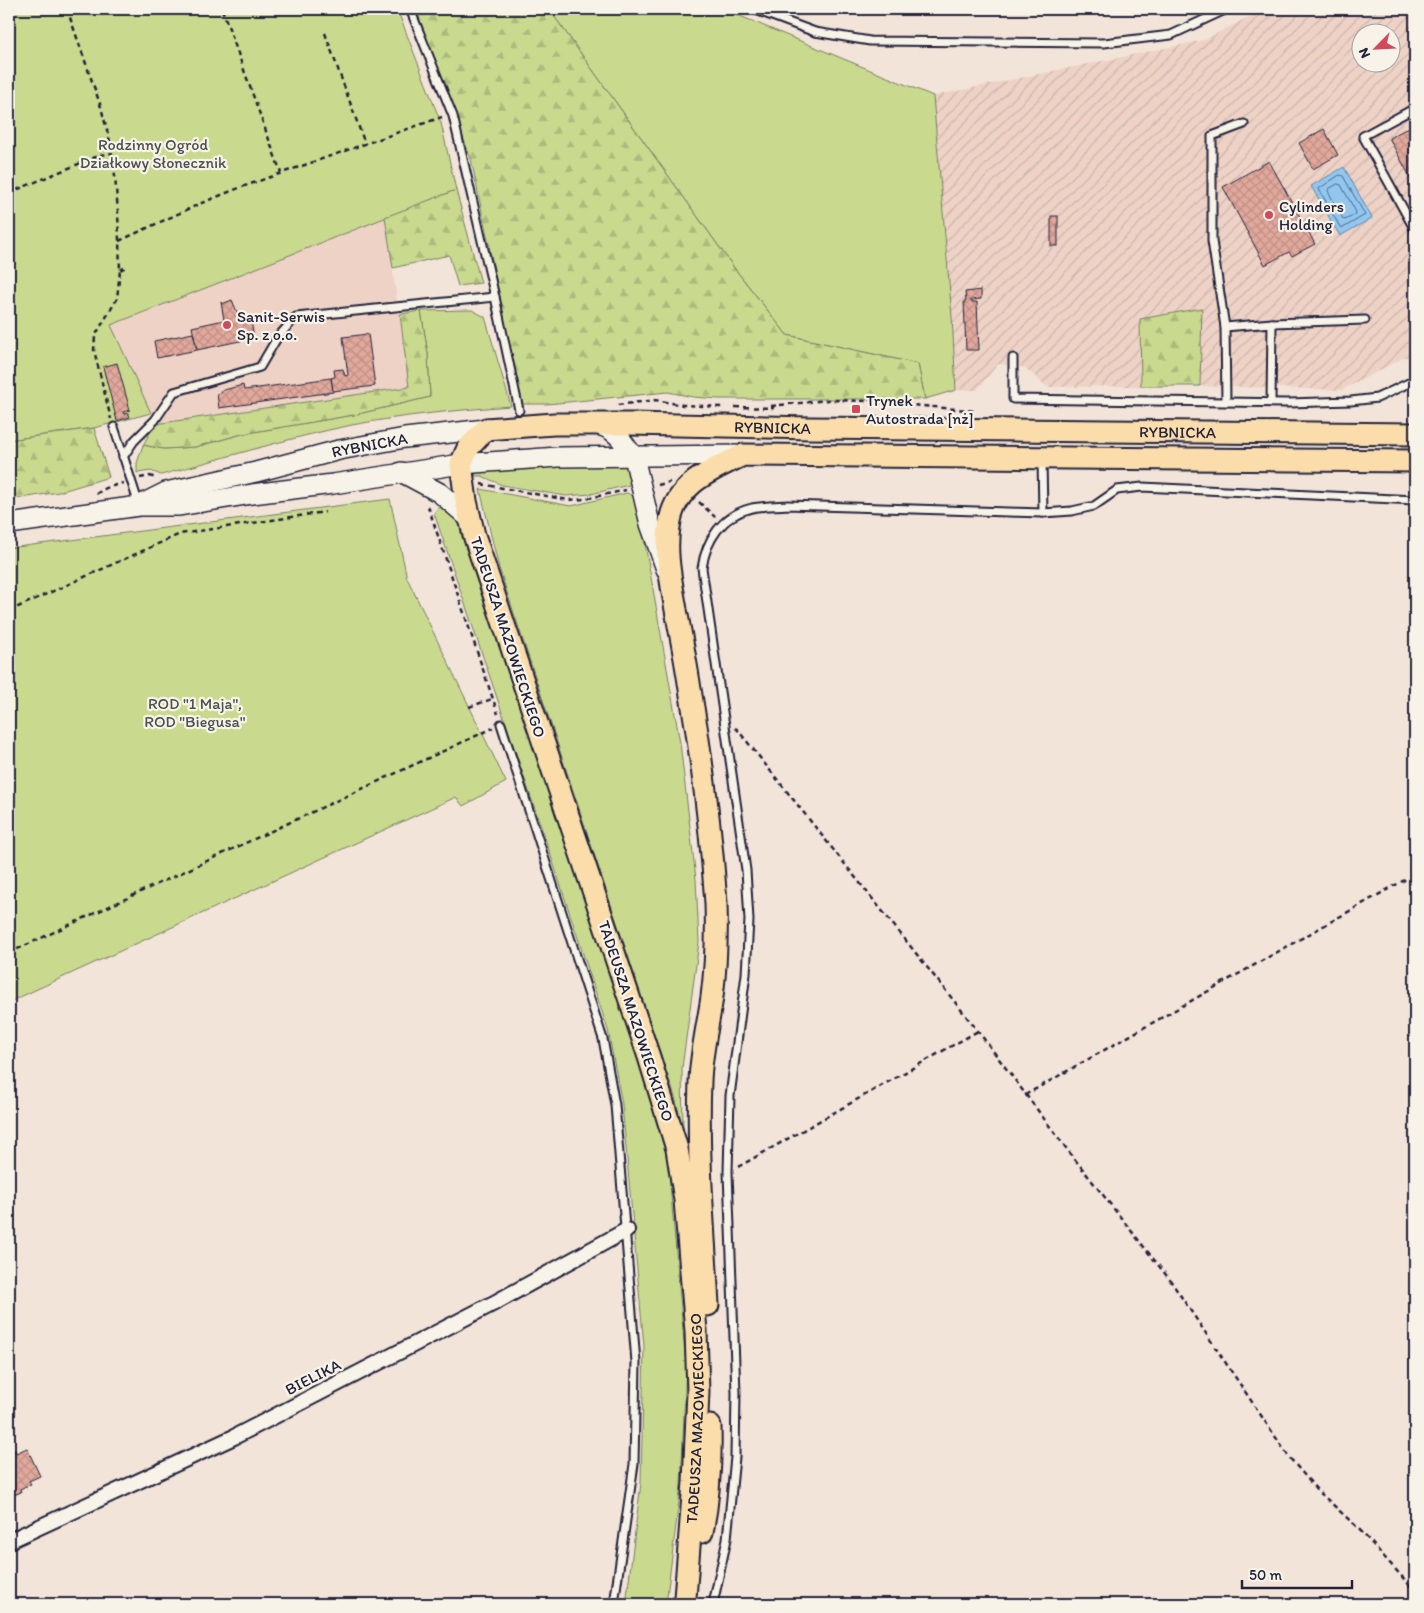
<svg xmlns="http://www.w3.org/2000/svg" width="1424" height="1613" font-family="Itim,sans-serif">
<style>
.built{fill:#eed2c6}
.industrial{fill:url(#industrial-furrows);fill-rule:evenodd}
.green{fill:#c9da8e;stroke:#767e64}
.forest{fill:url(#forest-firs);stroke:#767e64}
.water{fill:#91c7ef;stroke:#6585a7}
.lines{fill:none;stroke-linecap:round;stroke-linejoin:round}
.shore{stroke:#4e6483;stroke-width:1}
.building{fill:url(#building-cross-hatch);stroke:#22223b}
.lane-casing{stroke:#22223b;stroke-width:11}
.street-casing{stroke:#22223b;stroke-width:18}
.secondary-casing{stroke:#22223b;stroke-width:22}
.primary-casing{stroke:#22223b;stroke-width:25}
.path{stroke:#22223b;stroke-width:2.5;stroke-dasharray:5 4;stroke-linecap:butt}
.lane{stroke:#f7f3e8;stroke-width:7}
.street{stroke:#f7f3e8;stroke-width:14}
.secondary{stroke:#f7f3e8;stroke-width:19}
.primary{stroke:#faddab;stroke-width:21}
.poi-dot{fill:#d1495b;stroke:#f7f3e8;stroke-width:2}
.labels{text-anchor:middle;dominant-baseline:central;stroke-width:4.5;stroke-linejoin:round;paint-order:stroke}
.park-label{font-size:16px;fill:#4c5050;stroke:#f7f3e8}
.poi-label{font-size:16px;fill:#22223b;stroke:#f7f3e8;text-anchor:start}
.street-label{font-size:16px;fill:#22223b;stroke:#f7f3e8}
</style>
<defs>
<pattern id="industrial-furrows" width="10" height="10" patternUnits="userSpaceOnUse" patternTransform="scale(1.25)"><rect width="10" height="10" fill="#eed2c6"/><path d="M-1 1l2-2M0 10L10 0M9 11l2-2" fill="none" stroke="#ccb4ab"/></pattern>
<pattern id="forest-firs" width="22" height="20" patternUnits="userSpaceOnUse" patternTransform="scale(1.25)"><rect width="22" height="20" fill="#c9da8e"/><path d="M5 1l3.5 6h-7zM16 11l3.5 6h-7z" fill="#acbb7b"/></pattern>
<pattern id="building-cross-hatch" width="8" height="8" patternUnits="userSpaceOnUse" patternTransform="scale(1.25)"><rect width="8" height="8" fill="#e1a89b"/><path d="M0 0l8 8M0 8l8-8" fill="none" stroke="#c19086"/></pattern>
</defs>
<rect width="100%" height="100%" fill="#f3e4d9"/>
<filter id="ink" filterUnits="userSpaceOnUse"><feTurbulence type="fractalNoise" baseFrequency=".02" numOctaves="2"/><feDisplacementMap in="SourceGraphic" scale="10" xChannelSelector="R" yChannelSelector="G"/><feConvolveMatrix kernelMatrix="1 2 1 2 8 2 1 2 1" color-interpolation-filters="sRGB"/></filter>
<g filter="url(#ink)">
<polygon class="built" points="385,217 410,387 155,424 111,325"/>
<path class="industrial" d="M1264 9H1415V358L1405 357 1342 390 1200 386 1202 308 1140 319 1141 386 1047 387 1024 367 998 364 977 390H956L952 317 933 96 1204 40ZM1362 32H1392V62H1362Z"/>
<g class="green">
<polygon points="9,9 397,9 441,123 456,190 111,325 151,413 94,428 9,440"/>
<polygon points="549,9 723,9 933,96 952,317 956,390 925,399 918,364 787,335 735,269"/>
<path d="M472 310 485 317 511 406C458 410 405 415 352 425 288 438 224 458 161 475L151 471 137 473V463L143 445 164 449 195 447 242 434 353 415 430 397 428 354 421 311Z"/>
<polygon points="626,465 633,484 591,494 566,496 502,485 482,476 475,476 477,471 504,468"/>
<polygon points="480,489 571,506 627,493 637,498 680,743 696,879 699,942 682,1068 683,1128 675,1097 499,568"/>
<polygon points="390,499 407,578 506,782 463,806 456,797 9,1002 9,548"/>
<polygon points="442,503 456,518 460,526 644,1072 667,1150 686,1365 681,1485 666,1604 626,1604 641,1483 644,1346 622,1104 608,1030 551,856 434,513"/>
</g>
<g class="forest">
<polygon points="416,9 549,9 735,269 787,335 918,364 925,399 718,399 693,397 668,392 547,404 522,404 471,159"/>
<polygon points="456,190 481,283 458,286 449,255 393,268 385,217"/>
<polygon points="1202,308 1200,386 1141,386 1140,319"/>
<polygon points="421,311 428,354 430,397 354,415 242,434 195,447 164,449 143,445 155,424 409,387 400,314"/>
<polygon points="94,428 109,477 59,492 9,500 9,440"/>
</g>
<polygon class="water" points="1344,167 1372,218 1340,236 1311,186"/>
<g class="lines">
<g class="shore">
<polygon points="1340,175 1343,176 1365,215 1343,228 1340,227 1319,189"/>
<polygon points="1338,184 1341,185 1356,212 1355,215 1345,220 1343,219 1328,191 1329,189"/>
</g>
</g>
<g class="building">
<polygon points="1415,124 1415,186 1389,138"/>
<polygon points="1324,129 1338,155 1313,169 1299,143"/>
<polygon points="1269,161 1315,244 1292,256 1289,252 1265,265 1223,187"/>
<rect x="1051" y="216" width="7" height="30"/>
<polygon points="981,290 981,299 971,300 971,302 977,302 979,350 966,350 964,301 966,301 965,292"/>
<polygon points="232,300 238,314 241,313 238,314 242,323 251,321 254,338 197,350 192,327 224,320 221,302 222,304"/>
<polygon points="193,333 197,350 157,358 154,341"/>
<polygon points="368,334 375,386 333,391 331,378 335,377 334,370 343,369 345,376 348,375 343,337"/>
<polygon points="117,363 130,410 123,412 124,414 128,413 130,417 117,421 103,367"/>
<polygon points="331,378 333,392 219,408 217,394 221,393 220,391 243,385 244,390"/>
<polygon points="27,1448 40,1476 29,1481 31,1484 20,1489 21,1492 12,1496 9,1488 9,1453 15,1450 16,1453"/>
</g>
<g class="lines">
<g class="lane-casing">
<g id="lane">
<polyline points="410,9 453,116 495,297 519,410"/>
<polyline points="753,9 815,32 870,41 1104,43 1171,35 1227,9"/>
<polyline points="1415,108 1363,136 1415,230"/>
<polyline points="1272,323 1365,320"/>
<polyline points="1225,327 1212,241 1212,136 1244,124"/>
<polyline points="1013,358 1013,399 1289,403 1351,401 1377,398 1415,380"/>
<polyline points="1226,401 1225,327 1272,323 1271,402"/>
<polyline points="114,427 139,505"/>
<polyline points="123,457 134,441 155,420 174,392 260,367 277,338 296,317 495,297"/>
<polyline points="1042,460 1043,513"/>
<polyline points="501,724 603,1039 615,1105 636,1362 634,1464 614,1604"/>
<path d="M713 1604 727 1539 735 1457 736 1393 728 1172 730 1096 746 974 749 920 746 870 702 568C706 540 722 515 752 508 763 506 776 506 787 505L1043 513 1072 511 1094 506 1117 490 1142 487 1415 500"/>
</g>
</g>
<g class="street-casing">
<polyline id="street" points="9,1541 234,1437 498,1301 627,1230"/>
</g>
<g class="secondary-casing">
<g id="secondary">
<polyline points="598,424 611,430 620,438 634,457 650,524 666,569"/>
<polyline points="401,472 440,493 470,519"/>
<path id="s1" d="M140 505 166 492 256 472 339 450 405 438 486 429"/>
<polyline points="9,524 139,506 179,506 252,494 333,484 461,464 558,457 743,455"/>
</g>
</g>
<g class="primary-casing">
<g id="primary">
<path d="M708 1305C704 1231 697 1156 700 1081 701 1053 708 1025 712 997 716 966 717 935 716 903 711 832 702 759 690 689 686 663 681 636 676 610 671 580 664 551 670 521 677 483 712 470 743 455L1415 461"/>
<path d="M702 1532C709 1497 711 1462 710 1426"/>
<path id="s2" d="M685 1598 694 1482 698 1392 696 1331 685 1200 677 1149 649 1057 474 535 466 501 461 464 468 448 486 429 554 424H631L810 428 1415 434"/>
</g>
</g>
<g class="path">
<polyline points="67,9 101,107 113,153 118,212 120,270 117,299 95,336 94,350 111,419"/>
<polyline points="222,9 281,173"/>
<polyline points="325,33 365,144"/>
<polyline points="9,193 100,155 113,153"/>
<polyline points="119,241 204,202 239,188 442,117"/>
<polyline points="120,270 126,267"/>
<polyline points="618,405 655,400 683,405 722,407"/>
<polyline points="771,406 828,400 869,401 977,411"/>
<polyline points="735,407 774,408"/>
<polyline points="140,478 150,476 156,478"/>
<polyline points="481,484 568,500 585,499 626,490"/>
<polyline points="658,485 670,482"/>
<polyline points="96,494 106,488 123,483"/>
<polyline points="699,502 715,517"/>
<polyline points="428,506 498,714"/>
<polyline points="9,611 180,534 325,512"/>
<polyline points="469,707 492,699"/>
<polyline points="735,728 737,729 978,1031 1066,1148 1170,1280 1289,1457 1317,1490 1358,1528 1415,1591"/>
<polyline points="9,953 493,728"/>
<polyline points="1025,1095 1415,874"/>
<polyline points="738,1167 978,1031"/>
</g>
<use href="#lane" class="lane"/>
<use href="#street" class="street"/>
<use href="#secondary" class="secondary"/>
<use href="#primary" class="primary"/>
</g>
</g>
<g class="poi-dot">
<circle cx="1269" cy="215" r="5"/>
<circle cx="227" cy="325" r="5"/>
<rect x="851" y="404" width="10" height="10" rx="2.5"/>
</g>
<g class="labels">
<g class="park-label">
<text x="153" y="144">Rodzinny Ogród<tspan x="153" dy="18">Działkowy Słonecznik</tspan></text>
<text x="195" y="703">ROD "1 Maja",<tspan x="195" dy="18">ROD "Biegusa"</tspan></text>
</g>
<g class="poi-label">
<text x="1279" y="206">Cylinders<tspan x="1279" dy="18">Holding</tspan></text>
<text x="237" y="316">Sanit-Serwis<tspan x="237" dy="18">Sp. z o.o.</tspan></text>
<text x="866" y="400">Trynek<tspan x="866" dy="18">Autostrada [nż]</tspan></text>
</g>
<g class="street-label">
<text stroke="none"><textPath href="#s2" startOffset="1500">RYBNICKA</textPath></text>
<text stroke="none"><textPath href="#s2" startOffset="1905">RYBNICKA</textPath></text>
<text stroke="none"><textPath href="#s1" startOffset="238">RYBNICKA</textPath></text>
<text transform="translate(508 637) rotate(72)">TADEUSZA MAZOWIECKIEGO</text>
<text transform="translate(636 1021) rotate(72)">TADEUSZA MAZOWIECKIEGO</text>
<text transform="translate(313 1377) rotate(-27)">BIELIKA</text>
<text stroke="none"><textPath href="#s2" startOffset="180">TADEUSZA MAZOWIECKIEGO</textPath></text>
</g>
</g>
<rect width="1424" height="1613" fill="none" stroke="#f7f3e8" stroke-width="30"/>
<rect x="15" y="15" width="1394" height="1583" fill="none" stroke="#22223b" stroke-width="2" filter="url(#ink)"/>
<g transform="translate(1376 48) rotate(246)"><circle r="24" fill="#f7f3e8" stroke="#a29fa3"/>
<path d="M0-4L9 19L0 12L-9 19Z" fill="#d1495b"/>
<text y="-8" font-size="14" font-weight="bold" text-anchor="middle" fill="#22223b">N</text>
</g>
<path d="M1242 1580v8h110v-8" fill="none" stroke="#22223b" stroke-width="2.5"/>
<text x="1249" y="1580" font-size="15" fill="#22223b" stroke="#f7f3e8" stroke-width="4" paint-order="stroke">50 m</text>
</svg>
